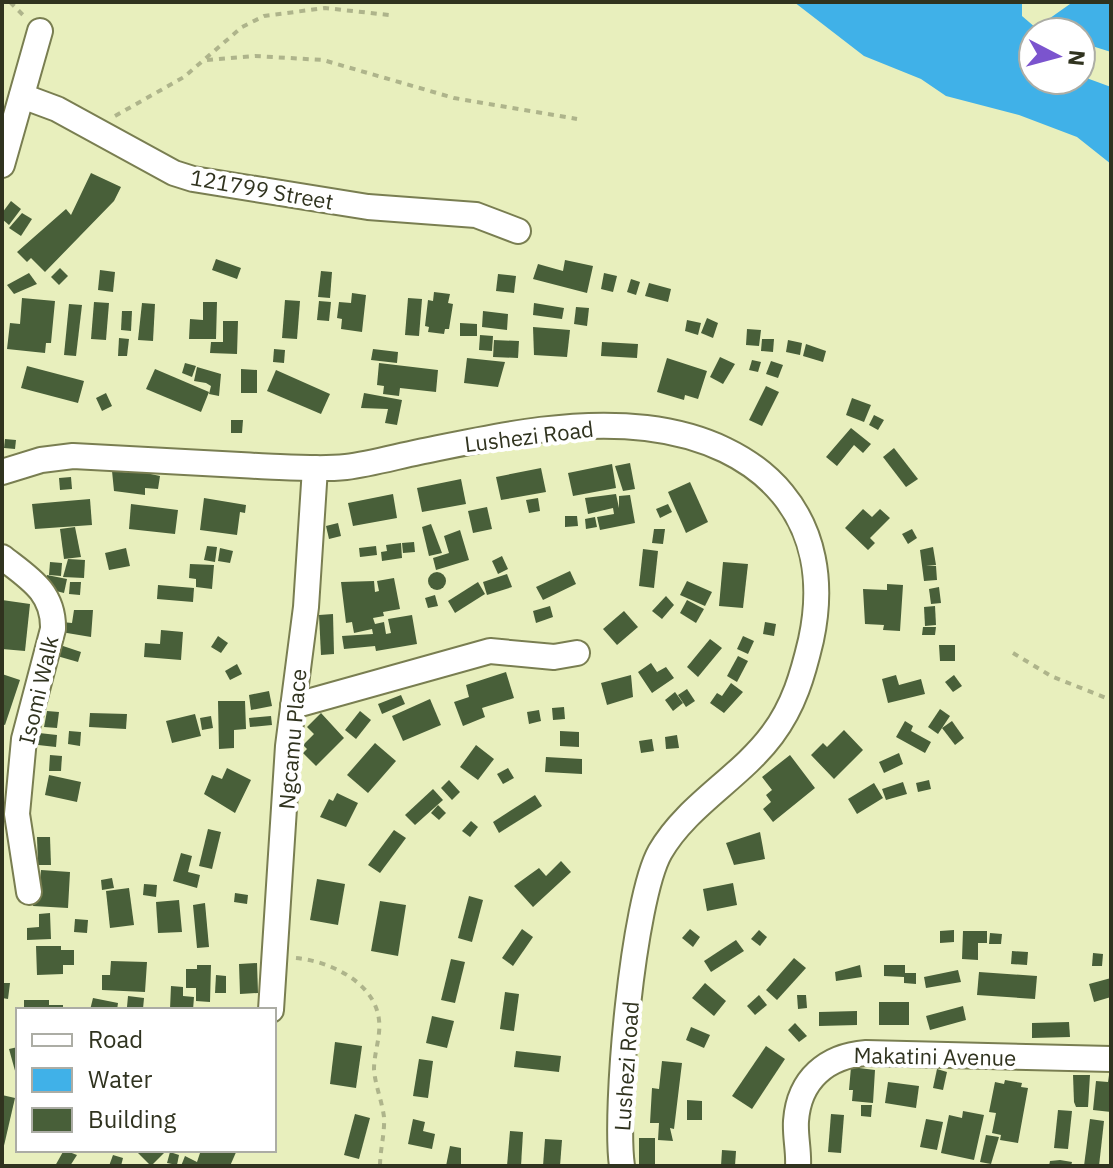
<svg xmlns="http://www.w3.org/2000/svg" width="1113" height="1168" font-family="'IBM Plex Sans',sans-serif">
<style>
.water{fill:#40b1e8}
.building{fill:#485f39}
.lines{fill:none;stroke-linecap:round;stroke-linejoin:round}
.minor-casing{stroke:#797e51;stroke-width:28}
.path{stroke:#aeb48b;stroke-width:4;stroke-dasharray:6 6;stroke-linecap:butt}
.minor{stroke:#fff;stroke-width:24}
.labels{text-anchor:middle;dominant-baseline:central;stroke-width:8;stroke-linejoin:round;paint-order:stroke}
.street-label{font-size:22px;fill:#30331f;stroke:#fff}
</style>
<rect width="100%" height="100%" fill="#e8efbd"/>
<polygon class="water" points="794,2 1022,2 1022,16 1036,28 1070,4 1111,2 1111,52 1092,46 1081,47 1081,32 1033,32 1033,80 1081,80 1081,76 1111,87 1111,164 1077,137 1019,115 946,96 921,79 864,56"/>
<g class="building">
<polygon points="91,173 121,187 114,201 45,272 31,258 27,262 17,252 66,209 71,215"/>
<polygon points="11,201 21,209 9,225 2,219 2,213"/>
<polygon points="22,213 32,219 21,236 9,228"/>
<polygon points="216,259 241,268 237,279 212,270"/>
<polygon points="565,260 593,266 587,293 533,279 538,264 563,271"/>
<polygon points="60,268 68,276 59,285 51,277"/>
<polygon points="100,270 115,272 113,292 98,290"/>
<polygon points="321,271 332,272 330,298 318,297"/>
<polygon points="29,273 37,284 14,294 7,285"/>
<polygon points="604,273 617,276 613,292 601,289"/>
<polygon points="498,274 516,276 514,293 496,291"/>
<polygon points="631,279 640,282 636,295 627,292"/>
<polygon points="649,283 671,289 668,302 645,296"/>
<polygon points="434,292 450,294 448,303 453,304 449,329 445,329 444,334 428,332 429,327 425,326 428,300 433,301"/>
<polygon points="352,293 366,295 362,332 341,329 342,319 337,318 339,302 351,303"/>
<polygon points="22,298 55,301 51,343 46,343 45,353 7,349 10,323 20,324"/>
<polygon points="408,298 422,299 419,336 405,335"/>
<polygon points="285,300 300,301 297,339 282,338"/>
<polygon points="319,301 331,302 329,321 317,320"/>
<polygon points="94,302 109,303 106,340 91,339"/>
<polygon points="203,302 217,302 216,339 189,339 190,319 203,320"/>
<polygon points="142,303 155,304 153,341 138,340"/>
<polygon points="534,303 564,308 562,319 533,315"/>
<polygon points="69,304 82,305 76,356 64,355"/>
<polygon points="576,307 589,308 587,326 574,324"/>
<polygon points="122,311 132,311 131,331 121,330"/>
<polygon points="483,311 508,314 507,330 482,327"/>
<polygon points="707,318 718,323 713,338 701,333"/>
<polygon points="687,320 701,323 698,335 685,331"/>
<polygon points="223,321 238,321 237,354 210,353 211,342 223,342"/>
<polygon points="460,323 477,324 477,336 460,336"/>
<polygon points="533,327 570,330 567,357 534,355"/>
<polygon points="747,329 761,330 759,346 746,345"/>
<polygon points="480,335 493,336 492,351 479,350"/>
<polygon points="119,338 129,339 127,356 118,356"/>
<polygon points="762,339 774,339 773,352 761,351"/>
<polygon points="494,340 519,341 518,358 493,357"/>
<polygon points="788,340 802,343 800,355 786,352"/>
<polygon points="602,342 638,344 637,358 601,356"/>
<polygon points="806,344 826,351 823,362 803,356"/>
<polygon points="274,349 285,350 284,363 273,362"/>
<polygon points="373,349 398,352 397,363 371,360"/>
<polygon points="720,357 735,364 723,384 710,377"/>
<polygon points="467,358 505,362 498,387 464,383"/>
<polygon points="667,358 707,371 698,399 685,395 684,400 657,392"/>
<polygon points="752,360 761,362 758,372 749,370"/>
<polygon points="771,361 783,365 778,378 766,374"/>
<polygon points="185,363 196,366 192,377 182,373"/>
<polygon points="379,363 438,370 436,392 400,388 399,396 383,394 384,386 377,385"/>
<polygon points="27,366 84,381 78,403 21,388"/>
<polygon points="197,367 221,374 219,396 209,394 211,386 206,383 194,381"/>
<polygon points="155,369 209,392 201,412 146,389"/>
<polygon points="241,369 257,370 257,393 241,393"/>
<polygon points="276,370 330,394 321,414 267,391"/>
<polygon points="766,386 779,392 762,426 749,420"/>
<polygon points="106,393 112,406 102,411 96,398"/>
<polygon points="364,393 402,400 397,425 385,423 388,409 361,408"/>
<polygon points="852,398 871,405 864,422 846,415"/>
<polygon points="874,415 884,420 878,430 869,425"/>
<polygon points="231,420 243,420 242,433 231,433"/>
<polygon points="851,428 871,444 863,453 854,445 837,466 826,457"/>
<polygon points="5,439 16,440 15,449 4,448"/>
<polygon points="894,448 918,479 906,487 883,457"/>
<polygon points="630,463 635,489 623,491 615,466"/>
<polygon points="612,464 616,488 573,496 568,473"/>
<polygon points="541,468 546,492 501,500 496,477"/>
<polygon points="132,470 160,476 158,489 145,488 145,495 114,491 112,471 132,473"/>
<polygon points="71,477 72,489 60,490 59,478"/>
<polygon points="461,479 466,504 422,512 417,488"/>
<polygon points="690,482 708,522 686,533 668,492"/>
<polygon points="393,494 397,518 353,526 348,503"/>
<polygon points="616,494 619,508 619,496 630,495 635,523 600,530 597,517 614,514 613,508 588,514 585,498"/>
<polygon points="204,498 246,505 245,513 240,512 237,535 200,530"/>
<polygon points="538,498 540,511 529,513 526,500"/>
<polygon points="90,499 92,525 35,529 32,504"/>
<polygon points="131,504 178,510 175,534 129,529"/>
<polygon points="668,504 672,512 660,518 656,509"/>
<polygon points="487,507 492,529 473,533 468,511"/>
<polygon points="863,509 872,517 880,509 890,518 870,538 875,543 868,550 845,528"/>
<polygon points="565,516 577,516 578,526 565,527"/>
<polygon points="595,517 597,527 586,529 585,519"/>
<polygon points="338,523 341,536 329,539 326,526"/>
<polygon points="431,524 442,553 429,556 422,527"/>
<polygon points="75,527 81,557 64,559 60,529"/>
<polygon points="654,529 665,529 663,544 652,543"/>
<polygon points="912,529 917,538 908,544 902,534"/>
<polygon points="460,530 469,560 436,570 433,558 449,553 444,536"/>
<polygon points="414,542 415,552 403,553 402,543"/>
<polygon points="401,543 402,558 382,561 381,552 387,551 386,545"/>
<polygon points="207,546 217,547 215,562 204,560"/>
<polygon points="376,546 377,555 360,557 359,548"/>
<polygon points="933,547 936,565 926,566 936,566 937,580 924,581 920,550"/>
<polygon points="126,548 130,566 109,570 105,553"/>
<polygon points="220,548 233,551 230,563 218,561"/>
<polygon points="643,549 658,551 654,588 639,586"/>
<polygon points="502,556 508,569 498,574 492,561"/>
<polygon points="68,559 85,560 84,578 63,577"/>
<polygon points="50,562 62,563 61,576 49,575"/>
<polygon points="723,562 748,564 743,608 719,606"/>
<polygon points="190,564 214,565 212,589 196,587 196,579 189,578"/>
<polygon points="570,571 576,584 543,600 536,587"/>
<circle cx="437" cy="581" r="9"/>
<polygon points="507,574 512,587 487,595 483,582"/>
<polygon points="47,575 67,579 64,593 44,588"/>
<polygon points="394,578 400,609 383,612 384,616 373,618 375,624 384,622 386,634 391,633 388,619 412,615 417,644 376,651 375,646 344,649 342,636 373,634 372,629 354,633 352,622 346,623 341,582 374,581 375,592 379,591 377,581"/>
<polygon points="687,581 712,592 705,606 680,595"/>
<polygon points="70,582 81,582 80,595 69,594"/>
<polygon points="478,582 485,594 455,613 448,601"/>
<polygon points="887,584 903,585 900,631 883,630 884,625 865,624 863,589 887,590"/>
<polygon points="158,585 194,588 193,602 157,599"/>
<polygon points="939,587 941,603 931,604 929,589"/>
<polygon points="435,595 438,606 428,608 425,598"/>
<polygon points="666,596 674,605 662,619 652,611"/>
<polygon points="2,600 30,604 25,651 2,649"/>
<polygon points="687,600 704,609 696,623 680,613"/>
<polygon points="550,606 553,617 536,623 533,611"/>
<polygon points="935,606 936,625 925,626 924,607"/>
<polygon points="74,610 93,610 91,637 61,632 62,622 72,623"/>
<polygon points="624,611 638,627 617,645 603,629"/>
<polygon points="333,614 334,654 321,655 319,615"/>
<polygon points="765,622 776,624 774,636 763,634"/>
<polygon points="923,627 936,627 935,635 922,635"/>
<polygon points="161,630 183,632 181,660 144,657 145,643 160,644"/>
<polygon points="218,636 228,643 221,653 211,647"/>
<polygon points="743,636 754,641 748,654 737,649"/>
<polygon points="710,639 722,648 698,677 687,667"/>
<polygon points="60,645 81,652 78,662 57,656"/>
<polygon points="939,645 955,645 955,661 940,661"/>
<polygon points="738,656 748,661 737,682 727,676"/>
<polygon points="651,663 657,672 666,667 674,678 652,693 638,672"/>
<polygon points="237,664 242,674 230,680 225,671"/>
<polygon points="506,672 514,698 482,708 485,717 463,726 454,702 469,697 466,685"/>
<polygon points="2,674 20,680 5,725 2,724"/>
<polygon points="631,675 633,697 607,705 601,683"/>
<polygon points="896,675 899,685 921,679 925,694 888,703 882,679"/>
<polygon points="954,675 962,686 953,692 945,682"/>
<polygon points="731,683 743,692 724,713 710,703 717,693 722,696"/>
<polygon points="687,689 695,701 686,707 678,695"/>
<polygon points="269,691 272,706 251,710 249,695"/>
<polygon points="675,692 683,703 673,711 665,700"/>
<polygon points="401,695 405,704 382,714 378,704"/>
<polygon points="430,699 441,725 403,741 392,716"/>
<polygon points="218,701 245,701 246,729 234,730 234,748 219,749"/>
<polygon points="564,707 565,719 553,720 552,708"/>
<polygon points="940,709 950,716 938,734 928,727"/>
<polygon points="539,710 541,721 529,724 527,712"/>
<polygon points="47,711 59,712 57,728 44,727"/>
<polygon points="360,711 371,720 356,739 345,730"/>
<polygon points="90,713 127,714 126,729 89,727"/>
<polygon points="321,713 344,738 316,766 303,753 307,749 303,745 314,734 307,727"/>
<polygon points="195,714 201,736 172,743 166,721"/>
<polygon points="211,716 213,728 202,730 200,718"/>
<polygon points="271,716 272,725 250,727 249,718"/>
<polygon points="905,721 913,726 911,731 931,742 925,753 896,737"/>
<polygon points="952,721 964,738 955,745 942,728"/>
<polygon points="844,730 863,750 834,779 811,755 823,743 827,747"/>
<polygon points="69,731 81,732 80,746 68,744"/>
<polygon points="560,731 579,732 579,747 560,746"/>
<polygon points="39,733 57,735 56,747 38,745"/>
<polygon points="677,735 679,748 666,749 665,737"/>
<polygon points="652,739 654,751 641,753 639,741"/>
<polygon points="375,743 396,761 368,793 347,775"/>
<polygon points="476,745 494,759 478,780 460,767"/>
<polygon points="899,753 903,764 884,773 879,762"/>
<polygon points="50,755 62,756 61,771 49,771"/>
<polygon points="790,755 815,788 773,822 763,809 771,802 766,795 772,790 762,777"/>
<polygon points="546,757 582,759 582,774 545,772"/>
<polygon points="227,768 251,780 235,813 204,794 212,775 222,779"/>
<polygon points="508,768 514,778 503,784 497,774"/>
<polygon points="49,775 81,782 77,802 45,795"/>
<polygon points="449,780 460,792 452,800 441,788"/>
<polygon points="929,780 931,789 918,792 916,783"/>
<polygon points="903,782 907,794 886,800 882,789"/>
<polygon points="874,783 883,798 857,814 848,799"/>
<polygon points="433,789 443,800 415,825 405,815"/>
<polygon points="337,793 358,803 346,827 320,817 329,799 333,801"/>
<polygon points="535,795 542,806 499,833 493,822"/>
<polygon points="438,805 446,813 439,820 431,813"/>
<polygon points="471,821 478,827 470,837 462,831"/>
<polygon points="208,829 221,832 212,869 199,866"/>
<polygon points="394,830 406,838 380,873 368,865"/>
<polygon points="760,832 765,859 734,865 726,843"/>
<polygon points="37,837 50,837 51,865 38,865"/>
<polygon points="181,853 192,856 188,872 200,875 197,888 173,881"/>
<polygon points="561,861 571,872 533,907 514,886 539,868 546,876"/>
<polygon points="41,870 70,872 68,908 33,906 35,882 40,882"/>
<polygon points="112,878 114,888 102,890 101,880"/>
<polygon points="317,879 345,884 338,925 310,920"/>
<polygon points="733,883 737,905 707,911 703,889"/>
<polygon points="144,884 157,885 156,897 143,895"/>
<polygon points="129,888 134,925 110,928 106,891"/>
<polygon points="235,893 248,895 247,904 234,902"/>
<polygon points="469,896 483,900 472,942 458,938"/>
<polygon points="179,900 182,932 158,933 156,902"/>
<polygon points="380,901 406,905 398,956 371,951"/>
<polygon points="205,903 209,947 197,948 193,905"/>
<polygon points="50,913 51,939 27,940 27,928 39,927 39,914"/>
<polygon points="75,919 88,920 87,933 74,932"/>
<polygon points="522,929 533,937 513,966 502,958"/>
<polygon points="690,929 700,937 693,947 682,938"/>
<polygon points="759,930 767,937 760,946 751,939"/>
<polygon points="954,930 954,942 940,943 940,931"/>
<polygon points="963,931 987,931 987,943 978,943 978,960 962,959"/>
<polygon points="990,933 1002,934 1001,944 989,944"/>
<polygon points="736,940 744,951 711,972 704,961"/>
<polygon points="36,946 61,946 61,950 74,950 74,965 63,965 63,974 37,975"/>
<polygon points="1012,951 1028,952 1027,965 1011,964"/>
<polygon points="1093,953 1103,954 1102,966 1092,966"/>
<polygon points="794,958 806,968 777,1000 766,990"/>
<polygon points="451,959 465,962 455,1003 441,1000"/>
<polygon points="111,961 147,962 145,992 102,990 102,975 110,975"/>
<polygon points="257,963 258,993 240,994 239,964"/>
<polygon points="197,965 211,965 210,1002 196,1001 196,988 186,988 186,969 197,969"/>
<polygon points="860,965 862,977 836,981 835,972"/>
<polygon points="884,965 905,965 905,973 916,973 916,984 904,983 904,977 884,976"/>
<polygon points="958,970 961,982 926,988 924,977"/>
<polygon points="979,972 1037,976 1035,999 977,995"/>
<polygon points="216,975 226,976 226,993 215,993"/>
<polygon points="1111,978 1111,997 1094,1002 1089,984"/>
<polygon points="2,983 10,983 8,999 2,998"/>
<polygon points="705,983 726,1001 714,1016 692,998"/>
<polygon points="171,986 183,987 183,996 194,997 193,1010 170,1009"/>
<polygon points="505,992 519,994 514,1031 500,1029"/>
<polygon points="759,995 767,1005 755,1015 747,1006"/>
<polygon points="797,995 806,995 807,1008 798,1009"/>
<polygon points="128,996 144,998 143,1009 127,1007"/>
<polygon points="93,998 118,1003 117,1010 90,1010"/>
<polygon points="24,1000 49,1000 49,1005 63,1005 63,1010 24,1010"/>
<rect x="879" y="1002" width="30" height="23"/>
<polygon points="963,1006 966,1020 930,1030 926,1016"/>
<polygon points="857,1011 857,1025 819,1026 819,1012"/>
<polygon points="432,1016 454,1021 447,1048 426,1043"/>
<polygon points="1069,1022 1070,1037 1032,1038 1032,1023"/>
<polygon points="795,1023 807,1036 799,1042 788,1030"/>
<polygon points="691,1027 710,1035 704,1048 686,1040"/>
<polygon points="335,1042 362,1046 356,1088 330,1084"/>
<polygon points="766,1046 785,1059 752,1109 732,1096"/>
<polygon points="18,1047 18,1078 17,1078 9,1049"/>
<polygon points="516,1051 561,1056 559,1072 514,1067"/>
<polygon points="419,1059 433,1061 428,1098 413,1096"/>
<polygon points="662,1061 682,1063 674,1129 670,1128 673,1141 658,1140 659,1123 650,1123 652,1088 659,1089"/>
<polygon points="851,1067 875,1070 873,1103 852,1101 853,1090 849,1090"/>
<polygon points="937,1069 947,1072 943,1090 933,1088"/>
<polygon points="1073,1075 1090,1075 1088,1107 1076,1107 1074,1102"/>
<polygon points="1109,1075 1111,1112 1093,1110 1096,1081 1108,1082"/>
<polygon points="1005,1080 1022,1083 1021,1087 1028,1088 1018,1143 1000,1140 1001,1135 992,1133 996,1113 989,1112 995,1082 1004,1084"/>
<polygon points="888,1082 919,1086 916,1108 885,1103"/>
<polygon points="2,1095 15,1098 3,1150 2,1150"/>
<polygon points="687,1100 702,1101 702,1120 687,1120"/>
<polygon points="861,1105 872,1105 871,1117 861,1116"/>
<polygon points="1058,1110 1072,1111 1068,1149 1054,1148"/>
<polygon points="963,1111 984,1115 974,1160 941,1153 949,1115 962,1118"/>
<polygon points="355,1114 370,1118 359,1159 344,1155"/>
<polygon points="831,1114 844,1115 841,1153 828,1152"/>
<polygon points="413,1119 425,1122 423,1131 435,1134 432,1149 408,1144"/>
<polygon points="926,1119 943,1122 937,1150 920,1147"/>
<polygon points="1090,1119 1104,1121 1099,1166 1084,1166"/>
<polygon points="510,1131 523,1132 521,1166 507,1166"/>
<polygon points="986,1135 999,1137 991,1164 980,1162"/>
<rect x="639" y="1138" width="16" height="26"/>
<polygon points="545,1139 562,1140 560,1166 543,1166"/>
<polygon points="450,1146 461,1148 461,1166 446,1166"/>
<polygon points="64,1150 77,1155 70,1166 55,1166"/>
<polygon points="135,1150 167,1150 151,1166"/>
<polygon points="201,1150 237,1150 230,1166 181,1166 185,1156 197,1162"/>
<polygon points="722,1150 736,1151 735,1166 721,1166"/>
<polygon points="170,1152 179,1155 177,1165 167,1163"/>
<polygon points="113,1155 123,1158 121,1166 109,1166"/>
<polygon points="1060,1160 1072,1162 1071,1166 1049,1166 1050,1161"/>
</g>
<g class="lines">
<g class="minor-casing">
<g id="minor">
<polyline points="22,96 57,109 174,173 193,179 368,207 476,215 518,231"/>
<polyline points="2,165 40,31"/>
<path d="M2 472 41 460 73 456C134 459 196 463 258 466 287 467 317 470 346 467 370 464 395 457 419 452 493 437 570 419 646 428 764 442 837 519 811 640 803 674 794 706 772 735 740 778 687 805 660 852 633 900 614 1110 622 1166"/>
<path d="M2 557C29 578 54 592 53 629L24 739 17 814 29 892"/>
<polyline points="293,706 490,651 554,657 577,653"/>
<polyline points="271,1010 288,746 306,607 315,468"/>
<path d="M798 1166C799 1151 795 1136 796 1121 799 1079 827 1056 866 1053L1111 1059"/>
</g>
</g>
<g class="path">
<polyline points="10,2 25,17"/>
<polyline points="207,60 255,56 323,60 454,98 577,119"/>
<polyline points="115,116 184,77 242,27 264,16 325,8 389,15"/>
<polyline points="1013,653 1051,676 1111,700"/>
<path d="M296 958C329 961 375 982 379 1020 381 1036 374 1053 374 1069 375 1085 382 1101 384 1117 385 1133 380 1150 380 1166"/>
</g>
<use href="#minor" class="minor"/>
</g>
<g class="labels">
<g class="street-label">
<text transform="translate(262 189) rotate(10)">121799 Street</text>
<text transform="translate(529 436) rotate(-7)">Lushezi Road</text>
<text transform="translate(38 690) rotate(-77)">Isomi Walk</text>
<text transform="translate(292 739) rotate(-85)">Ngcamu Place</text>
<text transform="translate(935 1056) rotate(1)">Makatini Avenue</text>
<text transform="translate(626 1066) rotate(-86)">Lushezi Road</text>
</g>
</g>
<rect width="1113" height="1168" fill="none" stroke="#30331f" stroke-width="8"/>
<rect x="16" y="1008" width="260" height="144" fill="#ffffff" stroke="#acada5" stroke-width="2"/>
<rect x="32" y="1034" width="40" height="12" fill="#ffffff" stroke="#acada5" stroke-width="2"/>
<text x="88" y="1048" font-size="24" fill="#30331f">Road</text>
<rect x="32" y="1068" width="40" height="24" fill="#40b1e8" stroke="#acada5" stroke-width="2"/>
<text x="88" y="1088" font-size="24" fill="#30331f">Water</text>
<rect x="32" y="1108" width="40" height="24" fill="#485f39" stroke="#acada5" stroke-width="2"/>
<text x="88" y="1128" font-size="24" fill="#30331f">Building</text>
<g transform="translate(1057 56) rotate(96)"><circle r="38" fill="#ffffff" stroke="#acada5" stroke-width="2"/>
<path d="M0-6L14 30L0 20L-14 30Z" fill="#7b54ce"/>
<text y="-12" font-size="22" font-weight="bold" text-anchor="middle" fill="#30331f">N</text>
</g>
</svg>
